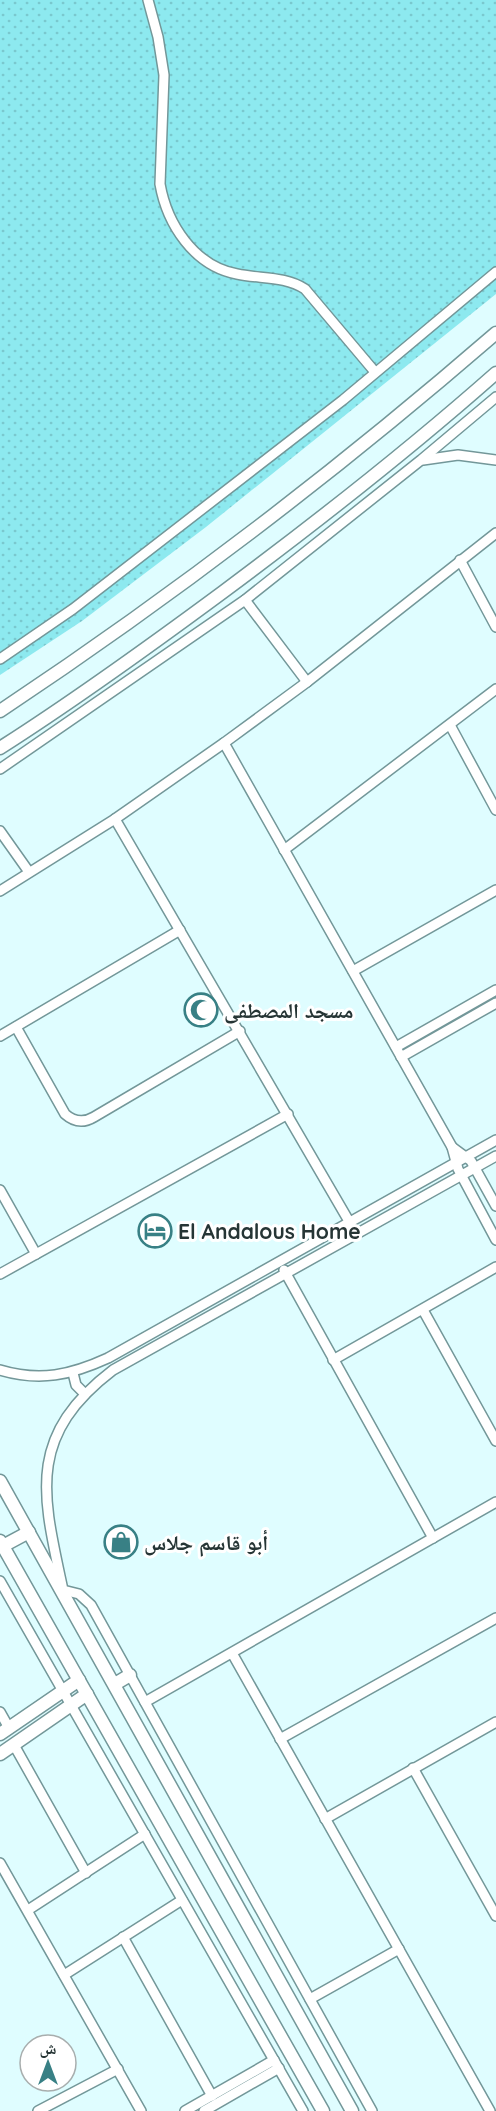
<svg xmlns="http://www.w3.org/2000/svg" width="496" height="2111" font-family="Quicksand,'Noto Naskh Arabic',sans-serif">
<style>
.grass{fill:url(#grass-dots)}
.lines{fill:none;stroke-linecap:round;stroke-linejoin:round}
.minor-casing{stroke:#739799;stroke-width:12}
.tertiary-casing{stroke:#739799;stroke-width:15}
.minor{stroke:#fff;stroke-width:9}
.tertiary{stroke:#fff;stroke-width:12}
.labels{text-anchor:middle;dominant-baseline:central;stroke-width:6;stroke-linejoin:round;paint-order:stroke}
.poi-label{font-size:21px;font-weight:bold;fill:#263535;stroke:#fff;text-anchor:start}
</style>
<defs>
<pattern id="grass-dots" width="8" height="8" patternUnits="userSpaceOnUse" patternTransform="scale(1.5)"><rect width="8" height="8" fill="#8de9ef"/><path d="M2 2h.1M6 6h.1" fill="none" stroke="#7ac8ce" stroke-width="1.8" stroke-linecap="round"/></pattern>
</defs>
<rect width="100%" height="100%" fill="#dffdff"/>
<polygon class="grass" points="0,0 496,0 496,294 206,527 82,621 0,675"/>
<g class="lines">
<g class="minor-casing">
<g id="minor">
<path d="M148 0 158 37 164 75 160 184C167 224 194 266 237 274 261 279 285 276 305 289L375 372"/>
<polyline points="423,460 458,455 496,460"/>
<polyline points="460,560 496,627"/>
<polyline points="245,600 307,682"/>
<polyline points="0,659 73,609 343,400 496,272"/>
<polyline points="450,725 496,810"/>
<polyline points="224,743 452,1147 458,1169 496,1240"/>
<polyline points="0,769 245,600 421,460 496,397"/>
<polyline points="115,819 350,1223"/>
<polyline points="0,831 29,872"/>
<polyline points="284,850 496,689"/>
<polyline points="0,891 115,819 224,743 307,682 496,533"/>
<polyline points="353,971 496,890"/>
<path d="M16 1027 65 1114C74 1122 84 1123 94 1117L240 1031"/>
<polyline points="0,1036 180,930"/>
<polyline points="396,1047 496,990"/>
<polyline points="401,1057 496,1003"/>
<polyline points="452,1147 471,1161 496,1206"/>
<polyline points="0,1190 36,1254"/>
<polyline points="284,1270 433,1538"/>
<polyline points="0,1274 288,1114"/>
<polyline points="423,1310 496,1441"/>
<polyline points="333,1360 496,1267"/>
<path d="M0 1370C40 1382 71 1375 108 1358L496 1140"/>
<polyline points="73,1373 76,1385 85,1394"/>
<polyline points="0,1581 303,2111"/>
<polyline points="232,1653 490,2111"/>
<polyline points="145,1702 496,1502"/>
<polyline points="0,1712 9,1728"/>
<polyline points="280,1739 496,1618"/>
<polyline points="14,1745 86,1873"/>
<polyline points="413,1768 496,1916"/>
<polyline points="325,1819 496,1722"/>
<polyline points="0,1863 141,2111"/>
<polyline points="28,1910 145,1834"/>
<polyline points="123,1937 212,2096"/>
<polyline points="64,1975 182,1900"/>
<polyline points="310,1999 399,1949"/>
<polyline points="38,2111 118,2069"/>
<polyline points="185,2111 274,2060"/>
<polyline points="204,2111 279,2068"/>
<path d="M372 2111 91 1605 79 1594 63 1590C43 1496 25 1437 113 1370L496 1156"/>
</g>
</g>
<g class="tertiary-casing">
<g id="tertiary">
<path d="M0 711C173 596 339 469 496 333"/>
<path d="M0 748C77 699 150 646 223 592 317 522 409 450 496 373"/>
<polyline points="0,1481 352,2111"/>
<polyline points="0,1541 323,2111"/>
<polyline points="3,1546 29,1532"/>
<polyline points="115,1684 130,1675"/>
<polyline points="0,1734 79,1680"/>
<polyline points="0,1754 87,1694"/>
</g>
</g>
<use href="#minor" class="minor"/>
<use href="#tertiary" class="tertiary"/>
</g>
<defs>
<g id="mosque-ring" transform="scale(1.725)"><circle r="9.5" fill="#fff" stroke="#388085" stroke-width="1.5"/><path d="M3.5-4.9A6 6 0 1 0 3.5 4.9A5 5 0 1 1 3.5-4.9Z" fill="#388085"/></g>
<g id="hotel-ring" transform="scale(1.725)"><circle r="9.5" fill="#fff" stroke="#388085" stroke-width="1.5"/><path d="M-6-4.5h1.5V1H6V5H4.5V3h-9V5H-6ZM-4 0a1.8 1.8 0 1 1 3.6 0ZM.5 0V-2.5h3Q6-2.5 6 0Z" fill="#388085"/></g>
<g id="shop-ring" transform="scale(1.725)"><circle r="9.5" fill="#fff" stroke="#388085" stroke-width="1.5"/><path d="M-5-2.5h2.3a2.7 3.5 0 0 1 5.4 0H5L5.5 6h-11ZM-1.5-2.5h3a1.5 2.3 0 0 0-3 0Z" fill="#388085"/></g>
</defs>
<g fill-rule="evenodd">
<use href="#mosque-ring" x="201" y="1010"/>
<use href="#hotel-ring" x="155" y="1231"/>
<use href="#shop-ring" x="121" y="1542"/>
</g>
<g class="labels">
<g class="poi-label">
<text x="224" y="1010">مسجد المصطفى</text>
<text x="178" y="1231">El Andalous Home</text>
<text x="144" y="1542">أبو قاسم جلاس</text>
</g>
</g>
<g transform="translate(48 2063)"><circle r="28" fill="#ffffff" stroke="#a8aeae" stroke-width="1.5"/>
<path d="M0-4.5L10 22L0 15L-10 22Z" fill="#388085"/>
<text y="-9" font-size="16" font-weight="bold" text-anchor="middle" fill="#263535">ش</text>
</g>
</svg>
